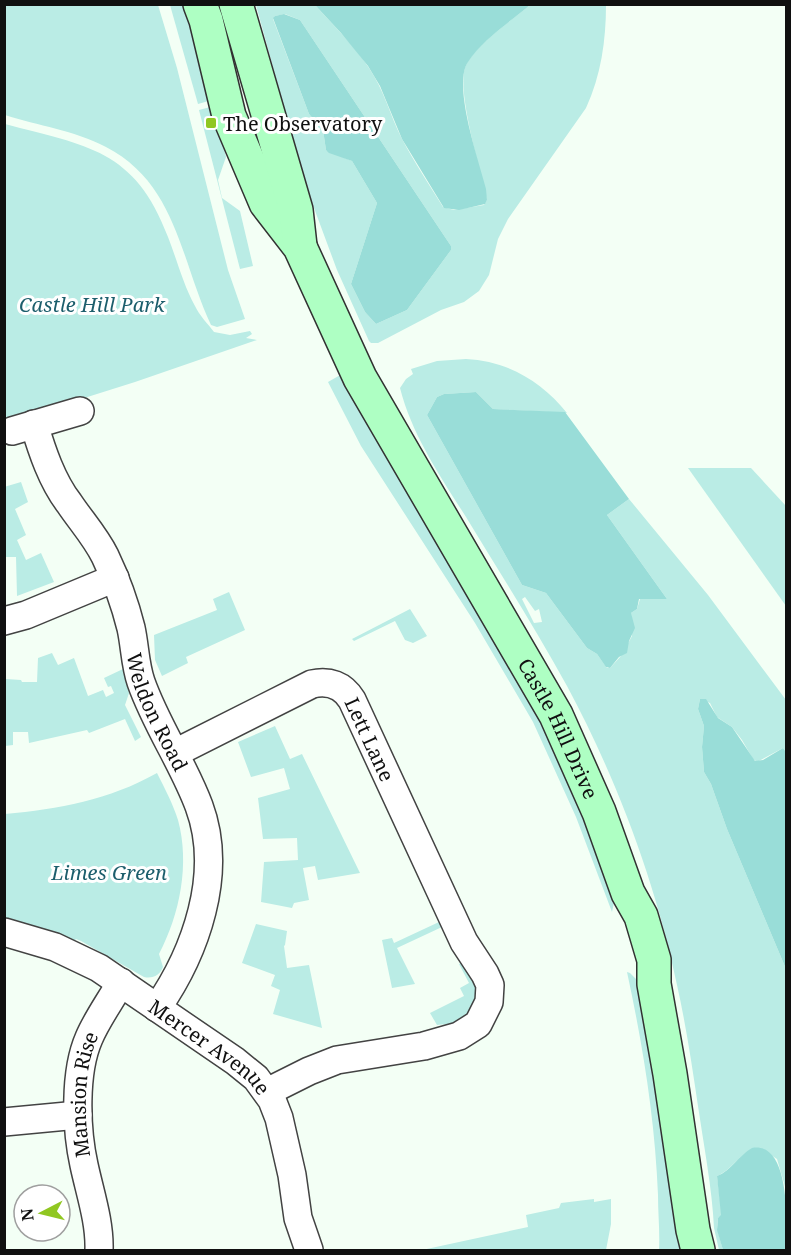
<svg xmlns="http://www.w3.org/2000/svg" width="791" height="1255" font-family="'Noto Serif',serif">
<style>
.green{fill:#baece5;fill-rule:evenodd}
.forest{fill:#99ddd8}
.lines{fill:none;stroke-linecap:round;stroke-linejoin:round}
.street-casing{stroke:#434343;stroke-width:30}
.secondary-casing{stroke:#323232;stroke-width:36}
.street{stroke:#fff;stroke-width:27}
.secondary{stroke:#aeffc3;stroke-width:33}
.poi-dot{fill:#90c721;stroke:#fff;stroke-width:2}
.labels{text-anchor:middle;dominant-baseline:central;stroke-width:6;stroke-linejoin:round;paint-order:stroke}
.poi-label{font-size:20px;fill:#101010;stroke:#fff;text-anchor:start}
.park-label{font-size:20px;font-style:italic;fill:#1c5e6c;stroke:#fff}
.street-label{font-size:20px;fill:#101010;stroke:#fff}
</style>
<rect width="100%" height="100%" fill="#f3fff5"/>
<g class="green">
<path d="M4 5H158L177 68 228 270 245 319 217 327 211 325C180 259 177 184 106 147 74 130 38 126 5 115Z"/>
<polygon points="170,5 186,5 212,100 198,104"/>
<path d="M256 5H315C333 25 354 45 369 68 384 90 390 115 402 139 414 162 429 184 443 207L454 210 484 205 487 200C481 172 455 87 466 65 476 45 513 19 530 5H606C606 40 601 76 586 108L508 219 498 239 489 275 479 291 464 302 441 310 378 343H371L369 341 337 270 304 181ZM285 14 300 20 451 246V250L407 310 376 324 365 312 351 284 377 203 352 161 326 150 323 130 309 114 273 19 275 16Z"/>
<polygon points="214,106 226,157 218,180 222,198 240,211 253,266 240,269 199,110"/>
<path d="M5 124C87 146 135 149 168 237 177 260 183 284 195 306 199 315 208 324 214 332L230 335 250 331 252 334 246 338 257 340 135 382 5 423Z"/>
<path d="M466 359C508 361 542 382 567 413L493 409 476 392 444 394 437 397 427 415 522 585 546 593 587 648 597 654 607 668H610L621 656 632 636 631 613 637 609 640 599H667L607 515 629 499 708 595 786 700V752L783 748 757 762 753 759 742 740 732 727 717 717 710 703 700 699 698 709 704 726 702 747 704 772 711 784 727 829 786 969V1190L777 1159 760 1148C741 1149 733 1170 717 1176L722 1216 718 1218 717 1228 723 1250H719L714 1228C712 1188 704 1147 698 1106 692 1066 686 1025 677 985 656 883 616 777 567 686 535 628 500 573 466 517 440 476 412 435 400 388L406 379 413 374 411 369 437 361ZM525 597 535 611 539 609 542 622 534 623 522 599Z"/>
<polygon points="342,374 554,740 615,898 612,912 576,817 533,722 475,623 361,446 328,382"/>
<polygon points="688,468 751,468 786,506 786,606"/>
<polygon points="21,482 28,502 15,509 26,535 17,540 26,560 41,553 54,582 17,596 16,557 5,557 4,487"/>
<polygon points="229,592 245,630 186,657 188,663 162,676 155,660 154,635 217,610 213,599"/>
<polygon points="410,609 427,636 413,643 405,640 395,621 354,641 352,639"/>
<polygon points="52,653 58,665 74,658 88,696 103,690 106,697 114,693 111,686 108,687 104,678 123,669 129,693 125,705 141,737 135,741 125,719 89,733 87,730 29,743 28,732 13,732 13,745 5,746 5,667 6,679 21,680 22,682 37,682 38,658"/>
<polygon points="275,726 290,759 302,754 360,873 318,880 315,866 303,868 309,900 294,903 292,908 261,902 264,862 298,860 297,838 263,839 258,798 290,789 284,768 251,777 238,742"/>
<path d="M157 773C165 789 173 804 178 820 190 864 180 914 159 954L163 967C160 975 153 979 144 977L81 941 76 939 72 944 5 923V814C59 809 109 800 157 773Z"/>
<polygon points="432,907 437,907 451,942 442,927 397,948 415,984 392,988 382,940 392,938 394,943 439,922"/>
<polygon points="256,924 287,931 285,945 284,946 287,968 309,965 322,1028 273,1014 280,990 271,986 275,975 242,963"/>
<path d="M461 963C465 968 470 973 473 978 481 995 473 1016 456 1023 450 1025 443 1024 437 1025L430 1013 464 996 460 988 469 983 459 964Z"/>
<path d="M627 972 630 973 639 982 684 1250H659C660 1232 658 1214 658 1195 655 1120 643 1046 627 972Z"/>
<polygon points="594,1199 594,1202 611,1199 611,1224 606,1250 422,1250 528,1227 526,1215 559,1208 561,1203"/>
</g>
<g class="forest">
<path d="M315 5H530C511 21 482 40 468 62 452 85 479 161 486 189L487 200 485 204 459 210 444 208 402 139 380 86 368 66 341 33Z"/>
<polygon points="284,14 300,20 451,246 451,250 407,310 376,324 365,312 351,284 377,203 352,161 329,153 326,150 323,130 309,114 273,18 275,16"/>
<polygon points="476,392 493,409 565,412 629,499 607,515 667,599 639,599 637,609 631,613 635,628 629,641 627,653 619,657 610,668 606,667 597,654 587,648 546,593 522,585 427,415 437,397 444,394"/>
<polygon points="700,699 706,699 718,718 732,727 755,761 763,760 783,748 786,752 786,969 727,829 711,784 704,772 702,747 704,726 698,709"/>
<path d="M752 1148C791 1141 787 1226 786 1250H723L717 1230 718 1218 721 1215 717 1176C731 1171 739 1155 752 1148Z"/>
</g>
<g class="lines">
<g class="street-casing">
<g id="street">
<path id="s1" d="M34 424C42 451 52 481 69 503 81 521 95 536 105 556 116 579 125 604 131 628 135 646 135 665 141 682 156 725 183 763 199 806 224 873 196 952 157 1008"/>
<polyline points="12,431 80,411"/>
<polyline points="4,621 26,615 115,578"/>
<path id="s2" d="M175 753 312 684C329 680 343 685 352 700L464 942 485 974 490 985 489 1002 478 1024 459 1036 424 1046 337 1060 309 1071 267 1092"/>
<path id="s3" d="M4 932 55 947 99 968 235 1061 256 1078 272 1100 279 1118 292 1175 298 1218 309 1250"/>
<polyline points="4,1122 78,1115"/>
<path id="s4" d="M99 1250C100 1222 90 1193 84 1165 76 1129 74 1072 89 1038 97 1019 111 1000 121 982"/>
</g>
</g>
<g class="secondary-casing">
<g id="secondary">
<path id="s5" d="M200 4 206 20 229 116 266 203 300 247 360 378 556 715 599 812 628 893 641 916 654 960V984L670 1074 693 1230 698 1250"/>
<polyline points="236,4 296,210 300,246"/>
</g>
</g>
<use href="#street" class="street"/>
<use href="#secondary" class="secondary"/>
</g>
<rect class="poi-dot" x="205" y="117" width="12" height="12" rx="3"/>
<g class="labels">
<g class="poi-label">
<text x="223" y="123">The Observatory</text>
</g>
<g class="park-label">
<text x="92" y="304">Castle Hill Park</text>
<text x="109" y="872">Limes Green</text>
</g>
<g class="street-label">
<text stroke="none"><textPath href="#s1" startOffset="316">Weldon Road</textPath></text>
<text stroke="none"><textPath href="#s5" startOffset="813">Castle Hill Drive</textPath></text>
<text stroke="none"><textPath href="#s2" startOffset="243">Lett Lane</textPath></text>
<text stroke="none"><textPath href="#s3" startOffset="238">Mercer Avenue</textPath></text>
<text stroke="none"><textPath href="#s4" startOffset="158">Mansion Rise</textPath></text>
</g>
</g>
<rect width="791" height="1255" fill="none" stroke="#101010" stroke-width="12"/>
<g transform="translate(42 1213) rotate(263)"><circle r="28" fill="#ffffff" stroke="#9f9f9f" stroke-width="1.5"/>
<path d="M0-4.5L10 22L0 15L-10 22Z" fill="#90c721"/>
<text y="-9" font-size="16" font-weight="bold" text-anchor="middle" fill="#101010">N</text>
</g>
</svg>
